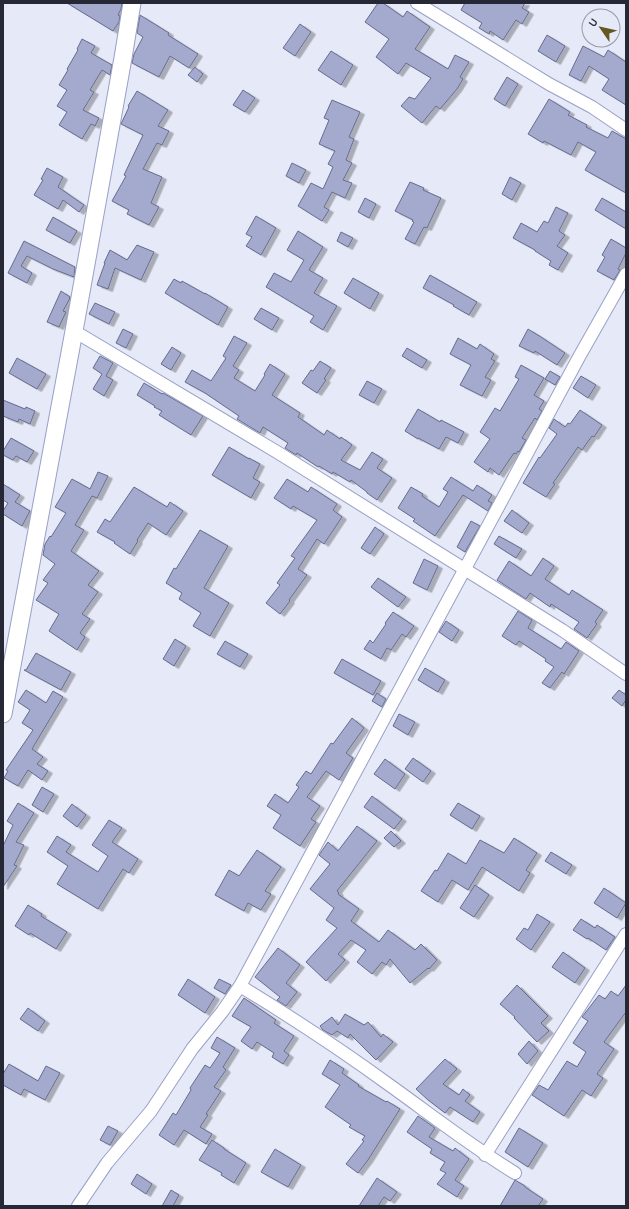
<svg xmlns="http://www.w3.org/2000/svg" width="629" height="1209" font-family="Karla,sans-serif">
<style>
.building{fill:#a3aace;stroke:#666c8d;filter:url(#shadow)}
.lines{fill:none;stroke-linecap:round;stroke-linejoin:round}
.street-casing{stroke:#99a0c4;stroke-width:14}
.secondary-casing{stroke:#99a0c4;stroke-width:19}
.street{stroke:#fff;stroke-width:12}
.secondary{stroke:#fff;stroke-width:17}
</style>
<defs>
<filter id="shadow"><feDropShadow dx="4.5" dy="2.5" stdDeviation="0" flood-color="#0004"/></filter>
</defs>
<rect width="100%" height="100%" fill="#e6e9f8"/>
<g class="building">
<polygon points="67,3 122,3 121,9 118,15 120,16 119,22 113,31"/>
<polygon points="378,3 383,3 403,17 407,11 430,27 415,49 448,69 455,55 469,62 460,77 463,79 457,89 440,109 436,106 422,123 401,106 409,97 415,99 431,78 406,63 398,74 376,57 389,39 365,22"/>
<polygon points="465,3 525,3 522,8 529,12 522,24 516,20 503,40 490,31 489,34 479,28 482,23 461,10"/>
<polygon points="140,15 169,33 168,35 198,54 189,68 170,56 159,77 132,63 134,54 143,37 137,33"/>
<polygon points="300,24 311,32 295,56 283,48"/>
<polygon points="547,35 565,46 556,62 538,51"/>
<polygon points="82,39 95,46 91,53 112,65 110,75 102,70 90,90 94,92 83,110 99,118 95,126 91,124 82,139 59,125 67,112 57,106 67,90 59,85 68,70 67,69 78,50 77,49"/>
<polygon points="583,46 604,57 608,50 626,62 626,105 602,90 609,79 589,66 581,81 569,75"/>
<polygon points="331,51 353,65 341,85 318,70"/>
<polygon points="195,67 203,74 197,82 188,75"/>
<polygon points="507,77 518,84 505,106 494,99"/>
<polygon points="243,90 255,98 245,112 233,105"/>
<polygon points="137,91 168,110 158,126 169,131 162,145 157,143 143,169 162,177 151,203 159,207 149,225 127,214 129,210 112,201 126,176 124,175 143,135 121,124 129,107 128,106"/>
<polygon points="549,99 570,112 568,115 587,125 586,127 608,138 612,131 626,139 626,193 585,170 596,152 578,142 571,155 544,141 543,143 528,134"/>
<polygon points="332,100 360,112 349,137 354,139 346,160 352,163 343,180 352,183 345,198 332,192 324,207 329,210 322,221 298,206 311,183 323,189 333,167 328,164 335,151 319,144 329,120 324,118"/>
<polygon points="292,163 306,170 299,183 286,176"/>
<polygon points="47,168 63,177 58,187 84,205 79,212 63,200 58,209 34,195 43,180 41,179"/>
<polygon points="510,177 521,183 512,200 502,194"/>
<polygon points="410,182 424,188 423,190 441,198 427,228 424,227 415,244 405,239 414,222 412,221 413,220 395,211"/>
<polygon points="365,198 376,204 369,218 358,212"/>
<polygon points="602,198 626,212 626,229 595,210"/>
<polygon points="556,207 568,213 559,231 565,235 557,246 568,253 558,270 549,265 551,261 535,251 535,250 513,238 521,223 537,232 544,221 548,223"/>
<polygon points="256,216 276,228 261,255 246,246 252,237 246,234"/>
<polygon points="53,217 77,231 70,243 46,230"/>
<polygon points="298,231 323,247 309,270 323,278 314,293 337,306 323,330 310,322 314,316 266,287 274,273 291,282 304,260 287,250"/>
<polygon points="341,232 353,238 348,247 337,241"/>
<polygon points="611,239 626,248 626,253 618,269 620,270 614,280 597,271 605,257 602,255"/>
<polygon points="24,241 75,267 74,277 53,269 27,256 21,266 32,273 27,283 8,273"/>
<polygon points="137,245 154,252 141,280 115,268 108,289 97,285 105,263 104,263 110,250 127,260"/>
<polygon points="430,275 477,302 469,315 453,306 454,305 423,288"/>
<polygon points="353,278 379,293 370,309 344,293"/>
<polygon points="174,279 181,283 182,281 205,294 205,293 228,307 218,325 165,293"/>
<polygon points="61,291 70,297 69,300 63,311 66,312 59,327 47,322"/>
<polygon points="95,303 115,312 109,324 89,314"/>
<polygon points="261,308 279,318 272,330 254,319"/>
<polygon points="123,329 133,334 126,348 116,343"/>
<polygon points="528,329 541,337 565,353 557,365 535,351 534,353 519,346"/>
<polygon points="234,336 247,343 233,366 239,370 234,378 255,391 265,375 264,374 270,364 285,374 272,395 300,413 298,417 324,435 327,430 340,439 341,437 352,445 341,460 360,470 372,452 383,459 377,468 392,478 377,500 367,493 367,492 351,480 350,482 333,472 332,474 319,466 318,467 297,453 296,455 285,448 288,443 263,427 260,433 237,419 239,416 205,393 185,382 192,370 211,381 226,358 223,356"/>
<polygon points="458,338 477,349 480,344 494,354 491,359 495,361 485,377 491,380 482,396 460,385 471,365 450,354"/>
<polygon points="172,347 181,353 171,370 161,364"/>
<polygon points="407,348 427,360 422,368 402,356"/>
<polygon points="100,356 113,363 106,376 113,380 104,396 93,389 102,374 93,368"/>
<polygon points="17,358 46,374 37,389 9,373"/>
<polygon points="320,361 331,368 324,379 326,380 317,393 302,383 311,370 313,371"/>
<polygon points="521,365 544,378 534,395 544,401 539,409 542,411 537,420 535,418 522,438 526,440 519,452 518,451 516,454 514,453 499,475 490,468 488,472 474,462 490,439 480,432 495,408 500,411 519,379 515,377"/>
<polygon points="550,371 560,377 555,385 545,379"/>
<polygon points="581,376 596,385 588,398 573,388"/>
<polygon points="367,381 382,389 374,403 359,395"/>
<polygon points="144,383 162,394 163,393 203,416 191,435 159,415 162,411 154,407 155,406 137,395"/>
<polygon points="3,400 25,409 26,407 35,411 30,424 19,419 18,422 3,416"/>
<polygon points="418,409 440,422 441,420 464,432 458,443 446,437 439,449 418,438 418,439 405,431"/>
<polygon points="580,410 602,425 594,437 592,436 582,450 578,447 553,483 555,484 546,497 523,483 539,457 540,458 557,434 549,428 554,419 565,427 568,423 570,424"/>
<polygon points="11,438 34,451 27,462 16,456 13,460 3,455 3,451"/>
<polygon points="229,447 249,459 249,458 260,464 253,478 260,482 251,498 212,475"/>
<polygon points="98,472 108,476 97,498 92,496 75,525 84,530 71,551 99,571 88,585 98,592 82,614 90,619 80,633 85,637 77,650 49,631 59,614 36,600 48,583 43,580 55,564 43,555 45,544 50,536 51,537 66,513 55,507 72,479 90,489"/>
<polygon points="451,477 473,491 477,485 492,495 488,501 492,503 488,511 463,495 435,536 413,521 415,519 398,508 411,487 423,494 422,496 439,507 448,492 443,489"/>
<polygon points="287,479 308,492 311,487 337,504 333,510 342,517 324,544 317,539 298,569 307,575 289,600 290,601 280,614 266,603 280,585 277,583 295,558 291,556 317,520 293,506 291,509 274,498"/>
<polygon points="3,484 20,495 15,502 30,511 22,526 3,514 3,511 8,503 3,500"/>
<polygon points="134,487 167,507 170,502 183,511 166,535 148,523 137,540 138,541 130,554 114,543 115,542 97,532 105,519 110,522"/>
<polygon points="512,510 529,523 522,533 504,521"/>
<polygon points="471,521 480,526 465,552 457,547"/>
<polygon points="375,527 384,534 370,554 361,548"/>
<polygon points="200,530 228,546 204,588 229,603 210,636 193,626 201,613 179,599 182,593 166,583 174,568 176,569"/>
<polygon points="499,536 522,549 516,558 494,544"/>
<polygon points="543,558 554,566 545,579 569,595 572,590 603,610 595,622 597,624 587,638 574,629 579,622 551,604 550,607 530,593 526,599 497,580 509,561 531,576"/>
<polygon points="424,559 438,566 427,590 413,583"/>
<polygon points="378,578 406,597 398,607 371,587"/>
<polygon points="518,611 532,620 528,628 561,649 566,642 579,651 564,674 562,672 550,688 542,683 554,667 545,661 546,659 519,641 516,645 502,636"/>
<polygon points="393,612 414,626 406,637 402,634 391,650 387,648 381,659 364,649 370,640 373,643 386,624 385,623"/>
<polygon points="446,621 459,630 452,641 439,632"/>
<polygon points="175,639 186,646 174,666 163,659"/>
<polygon points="225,641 248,654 240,667 217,654"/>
<polygon points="36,653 71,672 61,690 24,670 26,670"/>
<polygon points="342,659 381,681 373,695 334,673"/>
<polygon points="425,668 445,680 438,692 418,680"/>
<polygon points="26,690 46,703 53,691 63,697 32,749 43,757 37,764 48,771 42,780 28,770 18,786 4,778 8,771 6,770 33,730 22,723 30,710 18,702"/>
<polygon points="619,690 626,695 626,700 622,706 612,698"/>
<polygon points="377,693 386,699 382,707 372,701"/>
<polygon points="399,714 415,722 408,735 393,726"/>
<polygon points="352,718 364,728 346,753 353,758 339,780 326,771 307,797 320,806 311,819 316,822 300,846 273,828 281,815 267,806 275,794 288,803 299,787 296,785 306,771 311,774 331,743 333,744"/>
<polygon points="413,758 431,771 423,782 405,769"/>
<polygon points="385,759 405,774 395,789 374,774"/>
<polygon points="42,787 54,794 43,812 32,805"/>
<polygon points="372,796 402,819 394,829 364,807"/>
<polygon points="18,803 34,813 16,842 24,845 14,865 17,866 3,887 3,846 13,825 7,821"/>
<polygon points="458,803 480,816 472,829 450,815"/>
<polygon points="72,804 86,815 77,827 63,816"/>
<polygon points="109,820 122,828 112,842 138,859 129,873 123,869 98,909 57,884 68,866 47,852 57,836 71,845 66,852 98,872 108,856 92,845"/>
<polygon points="357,826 377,841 337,891 339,893 338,894 359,909 351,921 379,942 388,930 415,950 421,944 437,960 429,969 428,968 410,983 390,959 386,965 382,962 372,974 357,962 366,950 351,940 338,954 345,960 326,981 306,962 337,928 326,920 334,908 310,889 330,864 319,855 328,842 338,851"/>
<polygon points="391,831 401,841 394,847 384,838"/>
<polygon points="514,838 537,853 526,870 530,873 519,891 482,867 468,890 452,880 438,902 421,891 435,870 437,871 448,853 466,864 480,840 504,853"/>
<polygon points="257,850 281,867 265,891 271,894 261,910 248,903 244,911 215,895 229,870 239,876"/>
<polygon points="551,852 572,865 566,874 545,861"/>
<polygon points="475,885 489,895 474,917 460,908"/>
<polygon points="604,888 626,903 617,918 594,903"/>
<polygon points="28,905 42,914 41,916 67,932 56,949 30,933 29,935 15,926"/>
<polygon points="537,914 550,922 531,950 516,939 524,928 528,930"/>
<polygon points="581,919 595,928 597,925 615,937 606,950 588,938 587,939 573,930"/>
<polygon points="278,948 300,965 286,983 297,992 286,1006 277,1000 280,997 255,977"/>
<polygon points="563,952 585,968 575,983 552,967"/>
<polygon points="188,979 215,997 205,1013 178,995"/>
<polygon points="219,979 231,985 225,994 214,988"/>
<polygon points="517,985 548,1016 541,1023 549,1031 537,1042 514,1018 515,1017 500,1004"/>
<polygon points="626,985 626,1012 604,1042 614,1049 597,1074 603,1078 591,1096 582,1090 564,1116 532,1095 539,1085 548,1090 567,1061 577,1067 586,1052 573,1043 588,1021 582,1017 599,995 605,999 611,991 618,996"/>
<polygon points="244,998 276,1020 274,1023 294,1036 284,1051 289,1055 283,1064 272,1057 274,1053 257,1042 252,1049 241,1041 251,1027 232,1016"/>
<polygon points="28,1008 45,1021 38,1031 20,1019"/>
<polygon points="345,1014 364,1025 368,1022 381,1037 383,1034 393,1042 376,1060 350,1034 348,1038 337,1031 332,1035 323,1030 320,1026 332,1017 338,1025"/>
<polygon points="217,1037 235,1048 223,1067 226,1070 214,1087 221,1091 206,1114 208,1115 200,1127 212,1134 206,1144 184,1130 174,1145 159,1135 173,1113 176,1115 191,1090 190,1088 205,1065 210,1068 220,1053 211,1048"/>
<polygon points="529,1041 538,1051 527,1064 518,1054"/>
<polygon points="445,1059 457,1069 443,1084 459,1095 463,1089 470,1095 465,1101 480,1112 473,1122 450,1107 445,1113 428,1100 416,1089"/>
<polygon points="330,1060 344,1069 342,1073 359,1085 358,1086 386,1102 387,1101 400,1109 368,1160 358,1173 346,1164 364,1141 362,1140 365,1136 349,1127 351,1125 325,1107 340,1085 322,1074"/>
<polygon points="9,1064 38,1081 46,1066 60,1073 45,1100 24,1089 21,1095 3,1085 3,1074"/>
<polygon points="418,1116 435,1128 429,1137 453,1151 455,1148 469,1159 455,1180 464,1186 457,1197 437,1184 446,1173 440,1170 445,1162 430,1153 432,1149 407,1132"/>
<polygon points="108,1126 118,1131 110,1145 100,1140"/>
<polygon points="519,1128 543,1143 528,1167 505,1152"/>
<polygon points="212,1140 224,1148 224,1149 246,1163 234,1183 221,1175 222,1173 199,1160"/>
<polygon points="275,1149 301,1165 288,1187 261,1172"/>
<polygon points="137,1174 152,1184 146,1194 131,1184"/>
<polygon points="377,1178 397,1192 390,1201 384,1197 378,1206 359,1206"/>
<polygon points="515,1180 525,1186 525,1187 543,1199 538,1206 500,1206"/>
<polygon points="171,1190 179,1195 173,1206 162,1206"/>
</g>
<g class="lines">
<g class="street-casing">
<g id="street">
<polyline points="417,3 549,84 592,107 626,130"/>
<polyline points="74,331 277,452 562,630 626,674"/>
<path d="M240 986C291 1017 340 1049 388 1084 430 1114 471 1146 515 1173"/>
<polyline points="485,1155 626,934"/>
<polyline points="78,1206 107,1163 151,1111 192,1049 222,1012 240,986 579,357 626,274"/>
</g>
</g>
<g class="secondary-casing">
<polyline id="secondary" points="3,714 74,331 123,58 132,3"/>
</g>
<use href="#street" class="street"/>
<use href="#secondary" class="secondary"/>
</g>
<rect width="629" height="1209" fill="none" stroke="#262836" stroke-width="8"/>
<g transform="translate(601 28) rotate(304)"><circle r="19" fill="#e6e9f8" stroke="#999caa"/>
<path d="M0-3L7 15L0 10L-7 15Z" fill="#635824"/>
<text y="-6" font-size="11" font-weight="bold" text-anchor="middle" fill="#262836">U</text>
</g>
</svg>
